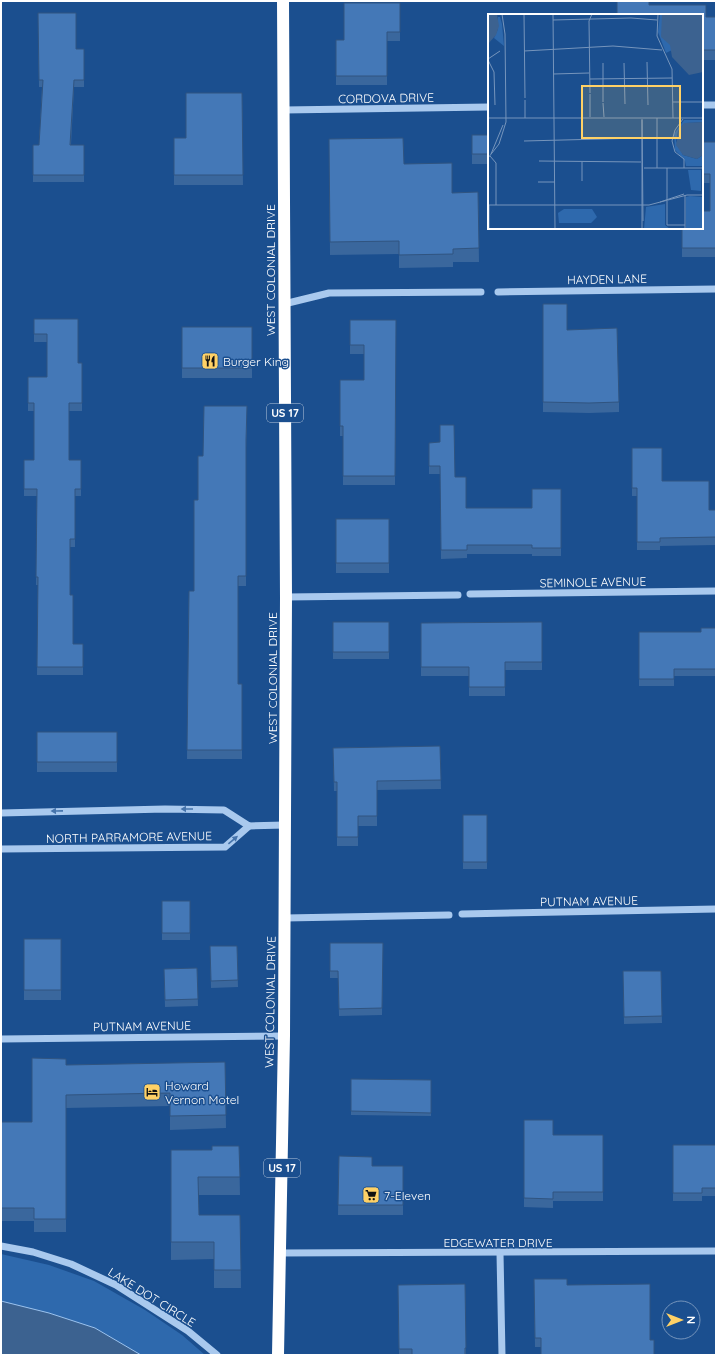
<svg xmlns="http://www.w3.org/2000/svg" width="717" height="1356" font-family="Quicksand,sans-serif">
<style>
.green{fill:#2e69ad}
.water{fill:#3c6290;stroke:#9cc4f0}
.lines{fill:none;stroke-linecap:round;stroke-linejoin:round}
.minor{stroke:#a9c9ee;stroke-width:7}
.highway{stroke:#fff;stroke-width:12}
.wall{fill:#3a679d}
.building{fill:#4478b7;stroke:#305480}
.oneway{fill:#4674ac}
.labels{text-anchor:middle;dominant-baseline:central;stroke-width:3;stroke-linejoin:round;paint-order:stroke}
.shield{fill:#1b4f8f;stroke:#bbcadd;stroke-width:1}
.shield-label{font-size:11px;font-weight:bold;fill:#fff}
.street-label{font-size:12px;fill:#fff;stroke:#1b4f8f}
.poi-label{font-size:12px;fill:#fff;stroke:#1b4f8f;text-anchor:start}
.inset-road{fill:none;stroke:#7695bc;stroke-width:1}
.view{fill:#ffd166;fill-opacity:0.15;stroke:#ffd166;stroke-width:2}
.inset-edge{fill:none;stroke:#fff;stroke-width:2}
</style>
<rect width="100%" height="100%" fill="#1b4f8f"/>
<polygon class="green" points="1,1254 49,1265 94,1281 145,1310 182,1335 205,1355 141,1355 95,1328 49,1313 1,1301"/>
<polygon class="water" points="1,1301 49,1313 95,1328 141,1355 1,1355"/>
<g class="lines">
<g class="minor">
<polyline points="702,105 716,105"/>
<polyline points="284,110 489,107"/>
<polyline points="498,292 716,289"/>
<polyline points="284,304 329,293 481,292"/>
<polyline points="470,594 716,591"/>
<polyline points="286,597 458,595"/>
<polyline points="1,813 165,809 224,810 249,826 285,825"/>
<polyline points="1,849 225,847 249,826"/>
<polyline points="462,914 716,909"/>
<polyline points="285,918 449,915"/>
<polyline points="1,1039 284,1036"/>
<polyline points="1,1246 33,1252 71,1264 116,1285 188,1331 217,1355"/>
<polyline points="280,1253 716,1251"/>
<polyline points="500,1253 502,1355"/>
</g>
<polyline class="highway" points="278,1355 284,1036 286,597 283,1"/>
</g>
<g class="wall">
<polygon points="400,3 400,41 387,41 387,85 336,85 336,40 344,40"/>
<polygon points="38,13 76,49 84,49 84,87 74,87 71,145 84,145 84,182 33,182 33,145 39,145 42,87 39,87"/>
<polygon points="702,15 706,17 716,17 716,60 702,60"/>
<polygon points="242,93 243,185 174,185 174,138 186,138"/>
<rect x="472" y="135" width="17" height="29"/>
<polygon points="329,139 404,164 452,193 478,192 479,262 453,262 453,267 399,268 399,254 330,255"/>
<polygon points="702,142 716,142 716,257 682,257 682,228 710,211 710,183 702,183"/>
<polygon points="543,304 567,330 619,402 619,412 589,413 543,412"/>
<polygon points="34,319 78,363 82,363 82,411 69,411 69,460 81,460 81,496 75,496 75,547 70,547 70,595 73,644 83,644 83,675 37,675 38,585 36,585 37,496 24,496 24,460 34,460 34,411 28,411 28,377 47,377 47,342 34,342"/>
<polygon points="350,320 396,320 395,485 343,485 343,436 340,436 340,380 364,380 364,354 350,354"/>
<rect x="182" y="327" width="70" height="51"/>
<polygon points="247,416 246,449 246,586 238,586 238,684 242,684 242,759 187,759 189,591 194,591 203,456"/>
<polygon points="632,448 662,481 709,510 716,510 716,545 660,546 660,550 637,550 637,496 632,496"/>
<polygon points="429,451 455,477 466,508 532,508 561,489 561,556 532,556 532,554 467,554 467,558 441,559 440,474 429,474"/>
<rect x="336" y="519" width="53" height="54"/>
<rect x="333" y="622" width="56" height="37"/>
<polygon points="542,622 542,670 505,670 505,696 469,696 469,676 421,676 421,623"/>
<polygon points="716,628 716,676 674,676 674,686 639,686 639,632 701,632"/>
<rect x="37" y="732" width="80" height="40"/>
<polygon points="440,746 441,789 377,790 377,826 358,826 358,846 337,846 337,791 334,791 333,748"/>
<rect x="463" y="815" width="24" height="54"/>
<rect x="162" y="901" width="28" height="39"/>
<rect x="24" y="939" width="37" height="61"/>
<polygon points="330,943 383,943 382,1015 339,1016 338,978 330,978"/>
<polygon points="210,946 237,946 238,987 211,988"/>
<polygon points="197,968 198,1006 165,1007 164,969"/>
<polygon points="623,971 661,971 662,1023 624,1024"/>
<polygon points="225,1062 226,1128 170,1130 170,1106 66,1108 66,1232 34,1232 34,1221 1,1221 1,1122 32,1122 66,1065"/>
<polygon points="351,1079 431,1080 431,1116 351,1115"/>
<polygon points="524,1120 553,1135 603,1135 603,1201 553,1201 553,1208 524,1207"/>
<polygon points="673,1145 716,1145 716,1196 702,1196 702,1201 673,1201"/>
<polygon points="239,1146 240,1195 198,1195 199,1215 240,1215 241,1288 214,1288 214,1259 171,1260 171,1150 212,1150"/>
<polygon points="339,1156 372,1166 403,1166 403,1215 338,1215"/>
<polygon points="567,1279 541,1347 535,1347 534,1288"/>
<polygon points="465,1284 466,1355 399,1355 398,1285"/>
</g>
<g class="building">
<polygon points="617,1 649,1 649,5 706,5 706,17 716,17 716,50 702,50 702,15 617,15"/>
<polygon points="344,3 400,3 400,32 387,32 387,76 336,76 336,40 344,40"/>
<polygon points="38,13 76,13 76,49 84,49 84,80 74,80 70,145 84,145 84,175 33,175 33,145 39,145 43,80 39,80"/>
<polygon points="186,93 242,93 243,175 174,175 174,138 186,138"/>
<rect x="472" y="135" width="17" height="19"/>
<polygon points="403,138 404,164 452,163 452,193 478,192 479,248 453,249 453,254 399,255 399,241 330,242 329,139"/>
<polygon points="702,142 716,142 716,248 682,248 682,228 702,228 702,211 710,211 710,174 702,174"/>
<polygon points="543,304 567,304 567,330 617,328 619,402 589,403 543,402"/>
<polygon points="34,319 78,319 78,363 82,363 82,403 69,403 69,460 81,460 81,489 75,489 75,539 70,539 70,595 73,595 73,644 83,644 83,667 37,667 38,577 36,577 37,489 24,489 24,460 34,460 34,403 28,403 28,377 47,377 47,334 34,334"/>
<polygon points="350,320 396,320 395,476 343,476 343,426 340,426 340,380 364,380 364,345 350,345"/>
<rect x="182" y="327" width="70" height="41"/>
<polygon points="204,406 247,406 246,440 246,576 238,576 238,684 242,684 242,750 187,750 189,591 194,591 194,500 198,500 198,456 203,456"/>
<polygon points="440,425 454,425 455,477 466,477 466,508 532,508 532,489 561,489 561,548 532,548 532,545 467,545 467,550 441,550 440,466 429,466 429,443 440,442"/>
<polygon points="632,448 662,448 662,481 709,481 709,510 716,510 716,537 660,538 660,542 637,542 637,488 632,488"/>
<rect x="336" y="519" width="53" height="44"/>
<rect x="333" y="622" width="56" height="30"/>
<polygon points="542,622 542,662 505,662 505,687 469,687 469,667 421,667 421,623"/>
<polygon points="701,628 716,628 716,669 674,669 674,679 639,679 639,632 701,632"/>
<rect x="37" y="732" width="80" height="30"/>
<polygon points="440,746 441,780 377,781 377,816 358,816 358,837 337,837 337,782 334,782 333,748"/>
<rect x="463" y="815" width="24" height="47"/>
<rect x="162" y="901" width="28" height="32"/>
<rect x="24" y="939" width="37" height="51"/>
<polygon points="330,943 383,943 382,1008 339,1009 338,971 330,971"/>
<polygon points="210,946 237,946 238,980 211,981"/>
<polygon points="197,968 198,999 165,1000 164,969"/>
<polygon points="623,971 661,971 662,1016 624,1017"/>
<polygon points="32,1058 66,1059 66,1065 225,1062 226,1115 170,1116 170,1093 66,1095 66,1219 34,1219 34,1208 1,1208 1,1122 32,1122"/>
<polygon points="351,1079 431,1080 431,1113 351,1111"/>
<polygon points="524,1120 553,1120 553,1135 603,1135 603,1192 553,1192 553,1199 524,1198"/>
<polygon points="673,1145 716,1145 716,1188 702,1188 702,1193 673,1193"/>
<polygon points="212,1146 239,1146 240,1177 198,1177 199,1215 240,1215 241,1270 214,1270 214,1242 171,1242 171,1150 212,1150"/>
<polygon points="339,1156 372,1157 372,1166 403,1166 403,1205 338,1205"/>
<polygon points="534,1279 567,1279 567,1285 650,1284 650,1340 654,1340 654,1355 541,1355 541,1338 535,1338"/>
<polygon points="465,1284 466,1348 465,1348 465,1355 412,1355 412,1349 399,1349 398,1285"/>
</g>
<defs><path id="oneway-solid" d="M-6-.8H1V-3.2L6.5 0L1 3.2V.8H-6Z"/></defs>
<g class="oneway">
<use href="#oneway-solid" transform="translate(187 809) rotate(-180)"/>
<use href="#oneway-solid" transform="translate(57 811) rotate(179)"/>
<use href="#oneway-solid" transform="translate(233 840) rotate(-40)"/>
</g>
<defs>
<g id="restaurant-square" transform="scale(0.9)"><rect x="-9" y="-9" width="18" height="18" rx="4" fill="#ffd166" stroke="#1b4f8f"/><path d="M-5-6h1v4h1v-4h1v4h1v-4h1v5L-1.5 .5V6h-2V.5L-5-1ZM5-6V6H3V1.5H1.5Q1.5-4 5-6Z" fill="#111"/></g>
<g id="hotel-square" transform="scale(0.9)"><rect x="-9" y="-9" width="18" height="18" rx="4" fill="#ffd166" stroke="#1b4f8f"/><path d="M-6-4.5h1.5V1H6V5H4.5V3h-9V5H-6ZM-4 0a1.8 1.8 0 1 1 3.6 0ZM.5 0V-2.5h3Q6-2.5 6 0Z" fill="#111"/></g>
<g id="supermarket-square" transform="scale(0.9)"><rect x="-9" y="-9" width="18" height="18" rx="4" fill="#ffd166" stroke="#1b4f8f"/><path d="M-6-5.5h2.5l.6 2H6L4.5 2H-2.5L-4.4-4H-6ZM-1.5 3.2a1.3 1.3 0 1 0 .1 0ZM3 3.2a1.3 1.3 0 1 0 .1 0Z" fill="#111"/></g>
</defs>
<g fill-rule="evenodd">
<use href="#restaurant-square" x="210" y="361"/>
<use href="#hotel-square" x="152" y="1092"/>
<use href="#supermarket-square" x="371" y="1195"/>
</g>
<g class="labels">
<g class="shield">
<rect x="267" y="404" width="36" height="18" rx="3"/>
<rect x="264" y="1159" width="36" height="18" rx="3"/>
</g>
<g class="shield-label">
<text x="285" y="413">US 17</text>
<text x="282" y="1168">US 17</text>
</g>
<g class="street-label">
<text transform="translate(386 98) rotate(-1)">CORDOVA DRIVE</text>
<text transform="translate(270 270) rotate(-90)">WEST COLONIAL DRIVE</text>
<text transform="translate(607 279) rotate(-1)">HAYDEN LANE</text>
<text transform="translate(593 582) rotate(-1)">SEMINOLE AVENUE</text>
<text transform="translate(272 678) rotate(-90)">WEST COLONIAL DRIVE</text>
<text transform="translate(129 837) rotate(-1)">NORTH PARRAMORE AVENUE</text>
<text transform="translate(589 901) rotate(-1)">PUTNAM AVENUE</text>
<text transform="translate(270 1002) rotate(-89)">WEST COLONIAL DRIVE</text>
<text transform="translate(142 1026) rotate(-1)">PUTNAM AVENUE</text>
<text x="498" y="1242">EDGEWATER DRIVE</text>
<text transform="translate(152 1297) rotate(32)">LAKE DOT CIRCLE</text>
</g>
<g class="poi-label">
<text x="223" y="361">Burger King</text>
<text x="165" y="1085">Howard<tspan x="165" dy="14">Vernon Motel</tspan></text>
<text x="384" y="1195">7-Eleven</text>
</g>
</g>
<g transform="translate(488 14)">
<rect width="215" height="215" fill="#1b4f8f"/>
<path d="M172 0H194L184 36 178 39 170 18ZM10 3H12L14 10 16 32 6 24 10 15ZM196 106H215V108L198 109 190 117 188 127 195 141 209 145 215 141 214 152H198L197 147 187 136 186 120ZM200 156H213V177L203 176ZM202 182 214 183V215L198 214V183ZM177 190V211L182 215H156L158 193ZM76 195H104L109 203 103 209H71L70 199Z" fill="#2e69ad"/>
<path d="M0 0H9L11 12 8 21 0 30ZM174 0H215V58L201 61 184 43 182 31 173 23ZM215 108V141L209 145 195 141 188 131 191 115 196 109Z" fill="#3c6290"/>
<path class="inset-road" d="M36 0 37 84M65 0 67 215M170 0 169 22 184 55 185 104M65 6 143 4 169 6M36 37 125 32 174 36M0 45 12 37M0 46 6 58 7 91M159 48 160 91M115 49V88M136 49 137 90M65 60 101 59M102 65 184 64M102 79 101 7 104 0M102 80V103M37 86V104M185 88H215M115 89 116 103M0 104H215M169 104V154M154 105V215M195 105 187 116 184 127 187 138 196 145V154M154 106 155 207M36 127 153 124M3 140 15 111M2 142 8 149V191M0 144 11 130 18 108 17 20 14 0M51 147 153 148M94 148V167M156 154H215M50 168H67M179 186V154M179 187V211H197M172 188 196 180M0 191H161L199 181H215M1 191V215M197 215V181"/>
<path class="view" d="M94 72H192V124H94Z"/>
<rect width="215" height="215" class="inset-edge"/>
</g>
<rect width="717" height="1356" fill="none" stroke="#ffffff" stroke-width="4"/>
<g transform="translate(681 1320) rotate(90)"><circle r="19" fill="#1b4f8f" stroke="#7695bc"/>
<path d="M0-3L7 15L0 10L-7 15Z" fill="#ffd166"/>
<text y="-6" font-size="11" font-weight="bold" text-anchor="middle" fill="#ffffff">N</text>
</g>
</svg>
